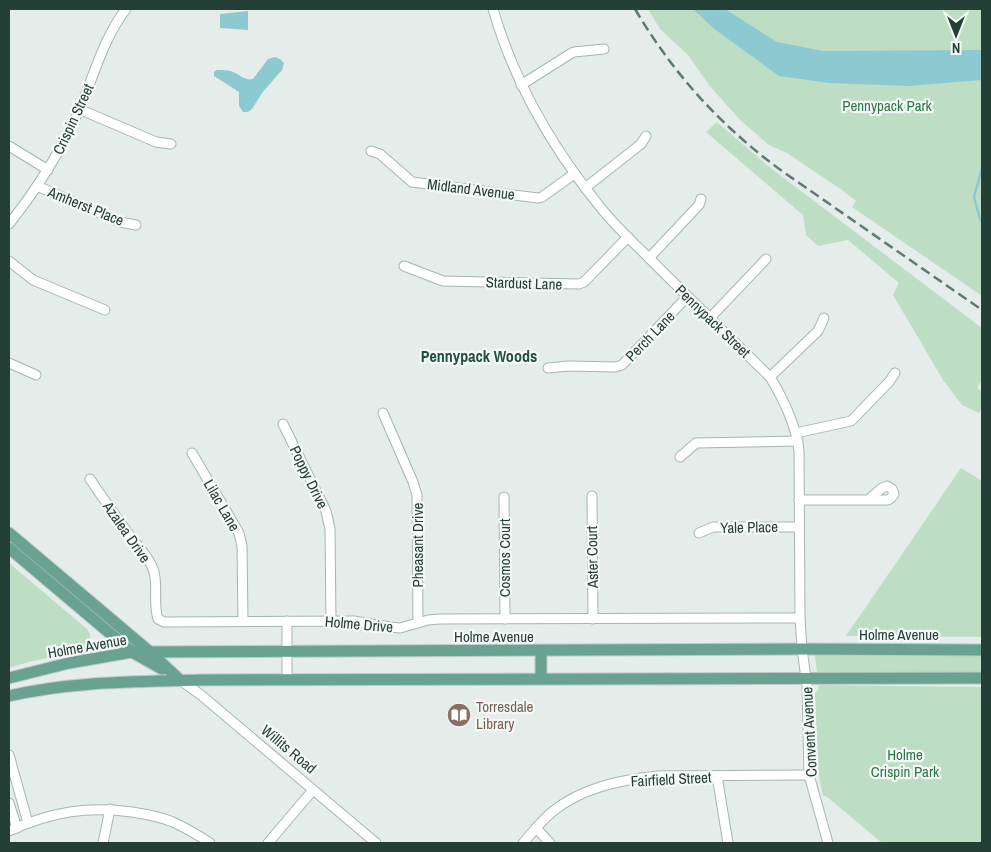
<svg xmlns="http://www.w3.org/2000/svg" width="991" height="852" font-family="'Archivo Narrow',sans-serif">
<style>
.green{fill:#bddec5}
.water{fill:#8dc9d1}
.lines{fill:none;stroke-linecap:round;stroke-linejoin:round}
.stream{stroke:#8dc9d1;stroke-width:2.5}
.minor-casing{stroke:#a6b5b0;stroke-width:11}
.major-casing{stroke:#c1c9c7;stroke-width:13}
.minor{stroke:#fff;stroke-width:9}
.major{stroke:#69a291;stroke-width:11}
.rail{stroke:#5e7a71;stroke-width:2.5;stroke-dasharray:10 5;stroke-linecap:butt}
.labels{text-anchor:middle;dominant-baseline:central;stroke-width:4.5;stroke-linejoin:round;paint-order:stroke}
.park-label{font-size:15px;fill:#2e7546;stroke:#f4f9f7}
.street-label{font-size:15px;fill:#233f36;stroke:#f4f9f7}
.education-label{font-size:15px;fill:#785e54;stroke:#f4f9f7;text-anchor:start}
.neighbourhood-label{font-size:16px;font-weight:bold;fill:#1f5142;stroke:#f4f9f7}
</style>
<rect width="100%" height="100%" fill="#e4ede9"/>
<g class="green">
<polygon points="648,9 982,9 982,296 852,207 856,201 842,190 787,153 769,145 740,120 709,85 688,55 660,29"/>
<polygon points="717,122 768,166 982,328 982,380 977,388 982,392 982,408 979,413 962,405 943,380 893,295 899,283 848,240 818,246 806,235 803,215 706,132"/>
<polygon points="961,468 982,481 982,637 846,636"/>
<path d="M9 563 87 629C93 637 91 645 82 650L29 662 9 668Z"/>
<polygon points="982,653 982,673 817,673 815,655"/>
<polygon points="819,685 982,687 982,843 882,843 826,796 823,796 818,770 815,692 818,691"/>
</g>
<g class="water">
<polygon points="693,9 725,9 777,42 823,51 982,50 982,80 908,86 829,83 779,76 713,28"/>
<polygon points="248,11 248,30 220,28 220,14"/>
<path d="M275 57 280 59 284 63 282 70 262 93 252 109 248 112H243L239 106V92L214 76V72L216 70C222 70 228 70 233 72 241 75 245 81 253 79L268 59Z"/>
</g>
<g class="lines">
<polyline class="stream" points="982,168 974,197 980,219 982,221"/>
<g class="minor-casing">
<g id="minor">
<path d="M493 9C514 82 553 149 601 208 616 227 634 243 651 260 690 299 730 338 770 377 784 400 796 424 799 451L800 618 802 649 807 686 809 775 828 843"/>
<polyline points="521,85 570,54 574,52 604,49"/>
<polyline points="79,109 156,142 171,144"/>
<polyline points="9,146 48,170"/>
<polyline points="371,151 380,154 412,182 538,198 542,197 574,174"/>
<polyline points="37,186 120,222 136,225"/>
<polyline points="585,188 641,144 646,136"/>
<path d="M9 224C37 189 61 151 79 110 94 76 103 39 126 9"/>
<polyline points="649,258 699,205 701,199"/>
<polyline points="9,261 33,280 105,310"/>
<polyline points="404,266 443,281 579,284 584,282 628,237"/>
<polyline points="710,318 766,259"/>
<polyline points="9,363 36,375"/>
<polyline points="548,368 569,366 615,367 622,365 687,297"/>
<polyline points="770,377 818,331 824,318"/>
<polyline points="383,413 413,482 417,495 418,623"/>
<polyline points="283,424 326,511 330,529 331,621"/>
<polyline points="796,433 851,421 889,382 895,373"/>
<polyline points="192,453 239,533 242,546 243,621"/>
<polyline points="680,457 696,443 798,441"/>
<path d="M90 479C102 497 115 515 128 533 137 545 150 558 154 572 158 587 153 604 158 619L164 622 354 621 390 627 400 628 428 620 440 619 800 618"/>
<polyline points="592,496 593,619"/>
<polyline points="504,497 505,619"/>
<polyline points="799,500 888,500 891,498 894,494 892,489 887,486 882,488 868,500"/>
<polyline points="699,533 713,527 799,527"/>
<polyline points="287,621 287,679"/>
<polyline points="180,680 201,695 376,843"/>
<polyline points="9,755 28,823"/>
<polyline points="717,776 728,843"/>
<polyline points="9,803 17,828"/>
<polyline points="536,828 550,843"/>
<path d="M9 831C51 812 86 806 132 812 145 814 161 817 173 822 186 828 198 835 210 843"/>
<polyline points="103,843 110,809"/>
<polyline points="268,843 313,790"/>
<path d="M523 843C532 833 541 821 552 812 581 788 620 780 657 776L809 775"/>
</g>
</g>
<g class="major-casing">
<g id="major">
<polyline points="9,533 150,652 180,680"/>
<polyline points="9,548 132,652 162,669"/>
<polyline points="541,651 541,678"/>
<polyline points="9,678 69,663 132,652 802,649 982,650"/>
<path d="M9 696C72 681 137 682 201 680L982 678"/>
</g>
</g>
<use href="#minor" class="minor"/>
<use href="#major" class="major"/>
<path class="rail" d="M635 9C661 53 693 94 731 129 747 144 764 158 782 171L982 310"/>
</g>
<defs>
<g id="library-disc" transform="scale(1.25)"><circle r="9.5" fill="#8d6e63" stroke="#f4f9f7"/><path d="M-6-4Q-3-5.5-.7-3.5V5Q-3 3-6 4ZM6-4Q3-5.5 .7-3.5V5Q3 3 6 4Z" fill="#fff"/></g>
</defs>
<g fill-rule="evenodd">
<use href="#library-disc" x="459" y="715"/>
</g>
<g class="labels">
<g class="park-label">
<text x="887" y="105">Pennypack Park</text>
<text x="905" y="754">Holme<tspan x="905" dy="17">Crispin Park</tspan></text>
</g>
<g class="street-label">
<text transform="translate(73 119) rotate(-65)">Crispin Street</text>
<text transform="translate(471 189) rotate(7)">Midland Avenue</text>
<text transform="translate(86 206) rotate(22)">Amherst Place</text>
<text transform="translate(524 283) rotate(2)">Stardust Lane</text>
<text transform="translate(713 321) rotate(44)">Pennypack Street</text>
<text transform="translate(650 336) rotate(-46)">Perch Lane</text>
<text transform="translate(309 477) rotate(64)">Poppy Drive</text>
<text transform="translate(222 505) rotate(60)">Lilac Lane</text>
<text transform="translate(749 527) rotate(-1)">Yale Place</text>
<text transform="translate(127 532) rotate(55)">Azalea Drive</text>
<text transform="translate(417 545) rotate(-90)">Pheasant Drive</text>
<text transform="translate(592 557) rotate(-91)">Aster Court</text>
<text transform="translate(504 558) rotate(-90)">Cosmos Court</text>
<text transform="translate(359 624) rotate(5)">Holme Drive</text>
<text x="899" y="634">Holme Avenue</text>
<text x="494" y="636">Holme Avenue</text>
<text transform="translate(87 646) rotate(-10)">Holme Avenue</text>
<text transform="translate(809 732) rotate(-93)">Convent Avenue</text>
<text transform="translate(289 749) rotate(40)">Willits Road</text>
<text transform="translate(671 779) rotate(-3)">Fairfield Street</text>
</g>
<g class="education-label">
<text x="476" y="706">Torresdale<tspan x="476" dy="17">Library</tspan></text>
</g>
<g class="neighbourhood-label">
<text x="479" y="356">Pennypack Woods</text>
</g>
</g>
<rect width="991" height="852" fill="none" stroke="#233f36" stroke-width="20"/>
<g transform="translate(956 35) rotate(180)" stroke="#f4f9f7" stroke-width="4" paint-order="stroke">
<path d="M0-4L9 19L0 12L-9 19Z" fill="#233f36"/>
<text y="-8" font-size="14" font-weight="bold" text-anchor="middle" fill="#233f36">N</text>
</g>
</svg>
